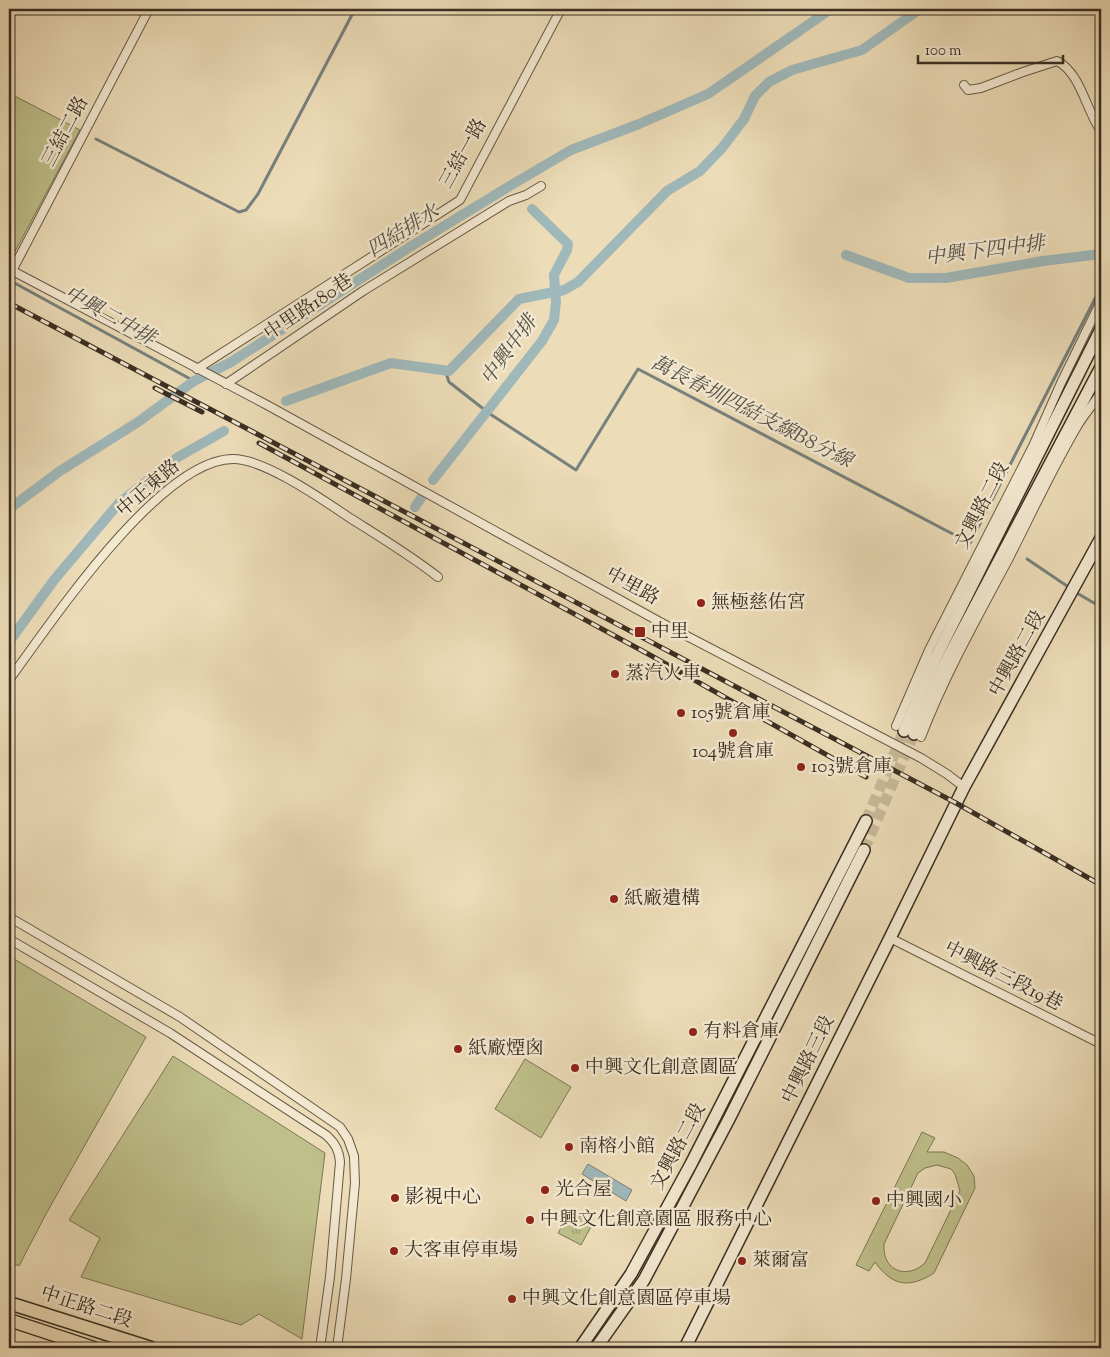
<svg xmlns="http://www.w3.org/2000/svg" width="1110" height="1357" font-family="'Sorts Mill Goudy','Noto Serif TC',serif">
<style>
.green{fill:#bebf8a;stroke:#7c7656;fill-rule:evenodd}
.park{fill:url(#park-tufts);stroke:#7c7656}
.water{fill:#9fb8ba;stroke:#77817d}
.lines{fill:none;stroke-linecap:round;stroke-linejoin:round}
.stream{stroke:#77817d;stroke-width:3}
.canal{stroke:#9fb8ba;stroke-width:10}
.secondary-tunnel{stroke:#c8b999;stroke-width:11;stroke-dasharray:11 5.5;stroke-linecap:butt}
.street-casing{stroke:#665a47;stroke-width:10}
.secondary-casing{stroke:#3a2e22;stroke-width:14}
.primary-casing{stroke:#3a2e22;stroke-width:15}
.street{stroke:#f3e8d0;stroke-width:8}
.secondary{stroke:#f3e8d0;stroke-width:11}
.primary{stroke:#ecdcb7;stroke-width:12}
.rail-casing{stroke:#3a2e22;stroke-width:5}
.rail{stroke:#f3e8d0;stroke-width:3;stroke-dasharray:9;stroke-linecap:butt}
.poi-dot{fill:#8f2418;stroke:#f3e8d0;stroke-width:2}
.labels{text-anchor:middle;dominant-baseline:central;stroke-width:5;stroke-linejoin:round;paint-order:stroke}
.street-label{font-size:19px;fill:#3a2e22;stroke:#f3e8d0}
.poi-label{font-size:19px;fill:#3a2e22;stroke:#f3e8d0;text-anchor:start}
.water-label{font-size:20px;font-style:italic;fill:#535048;stroke:#f3e8d0}
</style>
<defs>
<pattern id="park-tufts" width="24" height="20" patternUnits="userSpaceOnUse" patternTransform="scale(1.25)"><rect width="24" height="20" fill="#bebf8a"/><path d="M3 7l-1-3M5 7V3M7 7l1-3M15 17l-1-3M17 17v-4M19 17l1-3" fill="none" stroke="#9b9c70"/></pattern>
</defs>
<rect width="100%" height="100%" fill="#ecdcb7"/>
<filter id="stains"><feTurbulence type="fractalNoise" baseFrequency=".004" numOctaves="4"/><feColorMatrix values="0 0 0 0 .2 0 0 0 0 .09 0 0 0 0 .02 0 0 0 .5 -.17"/></filter>
<radialGradient id="worn" r=".72"><stop offset=".6" stop-color="#630" stop-opacity="0"/><stop offset="1" stop-color="#630" stop-opacity=".3"/></radialGradient>
<g class="green">
<polygon points="9,93 80,130 12,257 9,255"/>
<polygon points="9,956 146,1037 46,1214 19,1266 9,1261"/>
<polygon points="173,1056 325,1153 302,1339 259,1314 241,1325 81,1277 100,1238 69,1220"/>
<polygon points="525,1059 571,1087 541,1138 495,1109"/>
<path d="M922 1132 935 1138 927 1152H944L958 1158 967 1165 974 1176 975 1188 934 1273C909 1289 892 1286 875 1262L869 1271 856 1265ZM937 1165 951 1169 955 1174 960 1191 925 1263C907 1280 882 1271 884 1244L918 1173 925 1168Z"/>
</g>
<polygon class="park" points="570,1211 593,1223 581,1245 558,1233"/>
<polygon class="water" points="588,1164 632,1190 626,1201 582,1174"/>
<g class="lines">
<g class="stream">
<polyline points="96,139 239,212 246,210 258,194 355,9"/>
<polyline points="9,256 13,258"/>
<polyline points="9,280 194,381"/>
<polyline points="445,370 449,382 490,414 576,470 638,369 970,543 1101,287"/>
<polyline points="1027,559 1070,588"/>
<polyline points="1075,592 1101,607"/>
</g>
<g class="canal">
<polyline points="846,255 909,278 946,278 1043,261 1101,254"/>
<polyline points="286,401 391,363 449,371 519,299 564,290 578,282 667,191 700,171 722,148 744,119 755,96 769,82 792,70 862,50 920,9"/>
<polyline points="433,480 542,341 554,320 556,302 554,275 567,250 568,244 532,209"/>
<polyline points="415,507 421,498"/>
<polyline points="9,509 60,471 138,422 194,381 231,362 413,245 513,184 571,150 639,124 708,94 831,9"/>
<polyline points="9,642 54,580 119,503 178,457 224,431"/>
</g>
<g class="secondary-tunnel">
<polyline points="866,821 904,731"/>
<polyline points="864,850 914,734"/>
</g>
<g class="street-casing">
<g id="street">
<path d="M964 85 968 90 981 88 1023 72 1057 61C1081 73 1086 111 1101 131"/>
<polyline points="9,269 267,405 660,622 921,758 947,774 964,787"/>
<polyline points="12,271 149,9"/>
<polyline points="197,369 460,200 561,9"/>
<polyline points="226,384 363,291 509,201 526,195 541,186"/>
<path d="M9 680C50 624 160 459 233 459 265 459 323 500 350 518 380 537 410 555 438 577"/>
<polyline points="896,726 929,650 1033,446 1061,383 1101,301"/>
<path d="M921 737C945 675 977 618 1008 560 1031 515 1052 469 1078 425 1085 413 1095 403 1101 391"/>
<polyline points="9,917 180,1017 340,1127 348,1139 354,1156 355,1183 346,1279 337,1348"/>
<polyline points="890,938 1101,1044"/>
<path d="M9 939 170 1033 326 1135C335 1143 339 1150 340 1162L330 1277 320 1348"/>
</g>
</g>
<g class="secondary-casing">
<g id="secondary">
<polyline points="904,731 933,663 1101,329"/>
<polyline points="914,734 942,669 1101,367"/>
<polyline points="580,1348 631,1274 691,1164 866,821"/>
<polyline points="596,1348 644,1280 729,1119 864,850"/>
<polyline points="685,1348 890,938 964,787 1101,538"/>
</g>
</g>
<g class="primary-casing">
<g id="primary">
<polyline points="9,1303 151,1348"/>
<polyline points="9,1320 94,1348"/>
</g>
</g>
<use href="#street" class="street"/>
<use href="#secondary" class="secondary"/>
<use href="#primary" class="primary"/>
<g class="rail-casing">
<g id="rail">
<polyline points="9,303 956,803 1101,885"/>
<polyline points="155,388 202,412"/>
<polyline points="259,443 650,655 866,777"/>
</g>
</g>
<use href="#rail" class="rail"/>
</g>
<g class="poi-dot">
<circle cx="701" cy="603" r="5"/>
<rect x="634" y="626" width="12" height="12" rx="2.5"/>
<circle cx="615" cy="674" r="5"/>
<circle cx="681" cy="713" r="5"/>
<circle cx="733" cy="733" r="5"/>
<circle cx="801" cy="767" r="5"/>
<circle cx="614" cy="899" r="5"/>
<circle cx="693" cy="1032" r="5"/>
<circle cx="458" cy="1049" r="5"/>
<circle cx="575" cy="1068" r="5"/>
<circle cx="569" cy="1147" r="5"/>
<circle cx="545" cy="1190" r="5"/>
<circle cx="395" cy="1198" r="5"/>
<circle cx="876" cy="1201" r="5"/>
<circle cx="530" cy="1220" r="5"/>
<circle cx="394" cy="1251" r="5"/>
<circle cx="742" cy="1261" r="5"/>
<circle cx="512" cy="1299" r="5"/>
</g>
<g class="labels">
<g class="street-label">
<text transform="translate(66 132) rotate(-62)">三結二路</text>
<text transform="translate(464 154) rotate(-61)">三結一路</text>
<text transform="translate(309 308) rotate(-34)">中里路180巷</text>
<text transform="translate(149 489) rotate(-41)">中正東路</text>
<text transform="translate(983 506) rotate(-63)">文興路二段</text>
<text transform="translate(632 587) rotate(29)">中里路</text>
<text transform="translate(1018 654) rotate(-61)">中興路二段</text>
<text transform="translate(1003 977) rotate(27)">中興路三段19巷</text>
<text transform="translate(809 1060) rotate(-64)">中興路三段</text>
<text transform="translate(679 1147) rotate(-62)">文興路二段</text>
<text transform="translate(86 1308) rotate(18)">中正路二段</text>
</g>
<g class="poi-label">
<text x="711" y="603">無極慈佑宮</text>
<text x="651" y="632">中里</text>
<text x="625" y="674">蒸汽火車</text>
<text x="691" y="713">105號倉庫</text>
<text x="733" y="752" text-anchor="middle">104號倉庫</text>
<text x="811" y="767">103號倉庫</text>
<text x="624" y="899">紙廠遺構</text>
<text x="703" y="1032">有料倉庫</text>
<text x="468" y="1049">紙廠煙囪</text>
<text x="585" y="1068">中興文化創意園區</text>
<text x="579" y="1147">南榕小館</text>
<text x="555" y="1190">光合屋</text>
<text x="405" y="1198">影視中心</text>
<text x="886" y="1201">中興國小</text>
<text x="540" y="1220">中興文化創意園區 服務中心</text>
<text x="404" y="1251">大客車停車場</text>
<text x="752" y="1261">萊爾富</text>
<text x="522" y="1299">中興文化創意園區停車場</text>
</g>
<g class="water-label">
<text transform="translate(404 232) rotate(-32)">四結排水</text>
<text transform="translate(985 252) rotate(-7)">中興下四中排</text>
<text transform="translate(109 317) rotate(29)">中興二中排</text>
<text transform="translate(510 351) rotate(-54)">中興中排</text>
<text transform="translate(751 413) rotate(27)">萬長春圳四結支線B8分線</text>
</g>
</g>
<rect width="1110" height="1357" fill="none" stroke="#ecdcb7" stroke-width="30"/>
<rect x="10" y="10" width="1090" height="1337" fill="none" stroke="#3a2e22" stroke-width="2.5"/>
<rect x="15" y="15" width="1080" height="1327" fill="none" stroke="#3a2e22"/>
<path d="M918 55v8h145v-8" fill="none" stroke="#3a2e22" stroke-width="2.5"/>
<text x="925" y="55" font-size="15" fill="#3a2e22" stroke="#f3e8d0" stroke-width="4" paint-order="stroke">100 m</text>
<rect width="100%" height="100%" filter="url(#stains)"/>
<rect width="100%" height="100%" fill="url(#worn)"/>
</svg>
